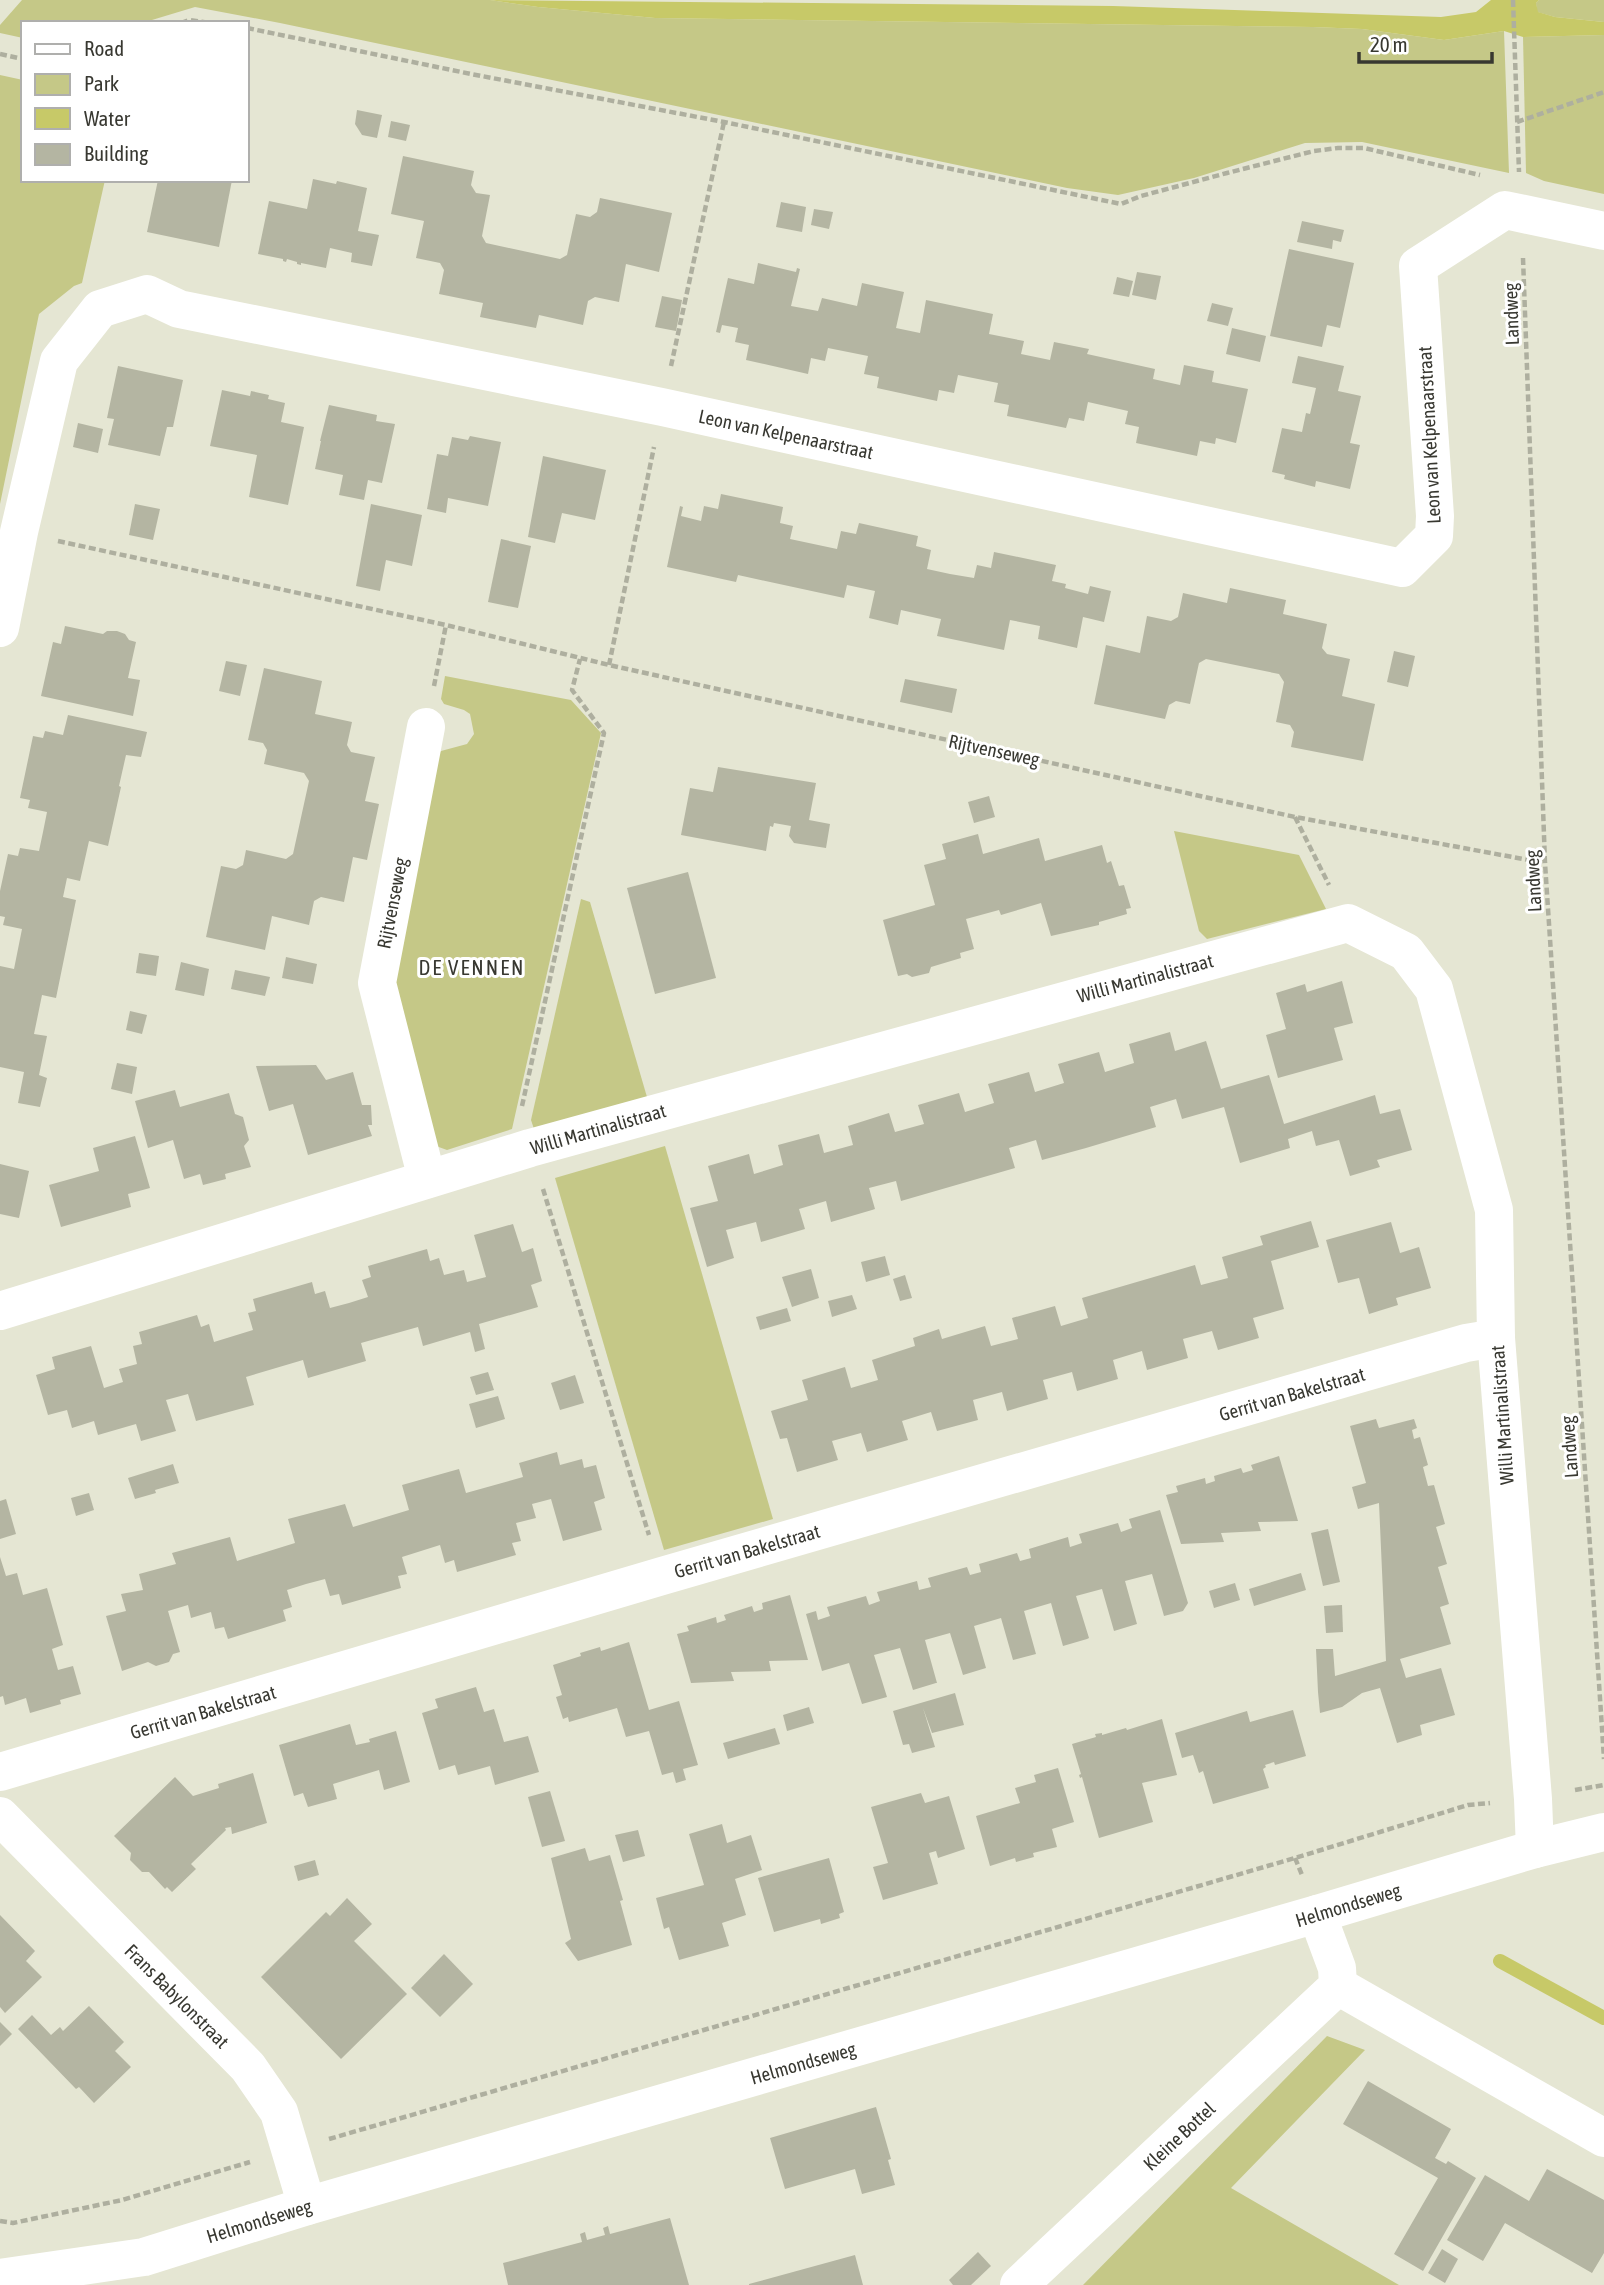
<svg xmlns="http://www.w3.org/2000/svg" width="1604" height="2285" font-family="'Asap Condensed',sans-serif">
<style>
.green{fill:#c5c887}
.water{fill:#c7c968}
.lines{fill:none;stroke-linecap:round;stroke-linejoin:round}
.stream{stroke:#c7c968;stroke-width:14}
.building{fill:#b4b5a2}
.path{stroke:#aeaf9f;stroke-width:4.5;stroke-dasharray:7 3.5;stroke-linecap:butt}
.minor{stroke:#fff;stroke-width:38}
.labels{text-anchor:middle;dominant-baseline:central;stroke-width:6;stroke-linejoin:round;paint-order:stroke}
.street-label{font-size:19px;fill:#383831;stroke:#fff}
.neighbourhood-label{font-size:21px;letter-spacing:2px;fill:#383831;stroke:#fff}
</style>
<rect width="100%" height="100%" fill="#e5e6d3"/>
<g class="green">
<polygon points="22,0 490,0 538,7 655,18 1313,27 1362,29 1444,40 1504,31 1509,173 1362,142 1305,143 1194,178 1118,195 1067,188 280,23 195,7 142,23 23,23 23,38 0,33 0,25"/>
<polygon points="1539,0 1604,0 1604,22 1555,17 1537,12 1536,3"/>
<polygon points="1604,35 1604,194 1544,181 1526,173 1523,37"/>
<polygon points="0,75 23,80 23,180 105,180 82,283 74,286 39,314 0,504"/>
<polygon points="445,676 571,700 601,733 512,1129 447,1150 436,1146 393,990 436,755 441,751 467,744 474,734 470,714 464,710 444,704 441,699"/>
<polygon points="1174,831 1299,855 1326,909 1207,939 1199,931"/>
<polygon points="581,899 590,902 647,1097 534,1129 531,1120"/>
<polygon points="665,1146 773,1519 664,1550 555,1178"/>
<polygon points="1327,2036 1365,2050 1231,2188 1399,2285 1083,2285"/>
</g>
<polygon class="water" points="490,0 1113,6 1441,17 1476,12 1491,0 1539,0 1536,3 1538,12 1555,17 1604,22 1604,35 1523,37 1504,31 1444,40 1362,29 1313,27 655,18 538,7"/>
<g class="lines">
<polyline class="stream" points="1500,1961 1604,2018"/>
</g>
<g class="building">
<polygon points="357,110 382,115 377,138 362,135 355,124"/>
<polygon points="391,121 410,125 406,141 388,137"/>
<polygon points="403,156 474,171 471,185 476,193 490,195 482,236 486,243 560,259 567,255 576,214 590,217 597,212 600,198 672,213 659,272 626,264 619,302 595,297 588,301 583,325 539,315 536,328 480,317 483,303 439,294 444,270 440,263 416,258 424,221 391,214"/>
<polygon points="313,179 336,184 337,181 367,188 358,231 379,235 372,266 351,262 352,253 330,248 326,268 301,263 301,265 297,264 297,262 287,259 286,262 283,261 283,259 258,254 269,201 307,209"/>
<polygon points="158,180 232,180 219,247 147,232"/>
<polygon points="781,202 806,207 802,232 776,227"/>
<polygon points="814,209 833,212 829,229 811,225"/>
<polygon points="1302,221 1344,230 1341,242 1333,240 1332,249 1297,242"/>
<polygon points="1289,249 1354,263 1340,328 1327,325 1322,347 1270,336"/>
<polygon points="758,263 796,272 797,268 800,269 791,306 818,311 822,298 857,306 862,283 904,292 896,328 920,333 926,300 993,314 989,334 1024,341 1021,354 1050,360 1054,342 1089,349 1087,354 1155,369 1153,379 1180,385 1184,365 1214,371 1212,382 1248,389 1236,443 1216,438 1215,444 1200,441 1197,456 1136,443 1139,427 1125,424 1128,411 1088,402 1084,421 1069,418 1066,428 1007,416 1009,405 994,402 998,383 958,375 954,393 939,390 937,401 877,388 879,377 864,374 868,356 828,348 825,361 811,358 808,374 746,360 749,345 735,342 738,328 722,325 720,333 716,332 728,278 754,284"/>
<polygon points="1137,272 1161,276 1156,300 1132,295"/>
<polygon points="1117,277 1133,281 1129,297 1113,294"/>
<polygon points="662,296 682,300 676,331 655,327"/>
<polygon points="1212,303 1233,308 1228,326 1207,321"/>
<polygon points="1232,328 1266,336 1260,362 1226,354"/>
<polygon points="1298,356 1344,366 1338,391 1361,396 1350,443 1360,445 1350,489 1316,481 1315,487 1284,479 1285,475 1272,472 1282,428 1302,432 1306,413 1310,414 1316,388 1292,383"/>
<polygon points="118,366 183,380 173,427 167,427 160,456 108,445 114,419 107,418"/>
<polygon points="222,390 250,396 251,391 269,395 268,399 285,403 281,422 304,427 288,505 249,497 257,455 210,446"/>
<polygon points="329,405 377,415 376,421 395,424 382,483 368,480 364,500 339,495 343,475 315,469 321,441 320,441"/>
<polygon points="78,423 103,429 98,453 73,447"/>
<polygon points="470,436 501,442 488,506 448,498 446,513 427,509 437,454 448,456 452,437 468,440"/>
<polygon points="543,456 606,470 595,520 562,513 555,543 528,537"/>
<polygon points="721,494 783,507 780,523 793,526 790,539 837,549 841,531 856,534 859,523 918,536 916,546 931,550 927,569 950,574 974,578 977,565 991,568 994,552 1056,565 1052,581 1066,584 1065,588 1088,594 1090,586 1111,591 1104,622 1083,617 1077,648 1038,639 1040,626 1010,620 1004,650 937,636 941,619 901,610 898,625 869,618 875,591 847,585 844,598 738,575 736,582 667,567 680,506 683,507 681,516 701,521 704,506 718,509"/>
<polygon points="135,504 160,509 153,540 129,535"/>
<polygon points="371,504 422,515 412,566 386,560 380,591 356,586"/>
<polygon points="501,539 531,546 518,608 488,602"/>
<polygon points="1230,588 1286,600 1283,614 1327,624 1322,648 1327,654 1350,659 1342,696 1375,704 1363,761 1291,747 1294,732 1290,725 1276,722 1284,682 1279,674 1206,659 1199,663 1190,704 1176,701 1169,705 1165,719 1094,704 1106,645 1140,653 1147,616 1171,621 1178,617 1183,593 1227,603"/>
<polygon points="65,626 103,634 107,631 117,631 125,634 129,640 136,642 128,678 140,680 133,716 41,696 53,642 61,644"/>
<polygon points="1394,651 1415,656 1408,687 1387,682"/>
<polygon points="226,661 247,665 240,696 219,691"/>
<polygon points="264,668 322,681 315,714 352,722 347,745 351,752 375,757 365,801 379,804 367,860 353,857 344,902 321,897 314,901 309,925 272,916 265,950 206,937 221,866 236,869 243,865 246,850 286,859 293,854 309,781 304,773 264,764 267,750 263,743 248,740"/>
<polygon points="905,679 957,689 952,713 900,702"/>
<polygon points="68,715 147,732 141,757 126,755 119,786 121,787 108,846 89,841 80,881 67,878 63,897 76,900 56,998 42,995 34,1034 47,1036 39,1075 47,1078 40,1107 18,1103 24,1072 0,1067 0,966 14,969 22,929 3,925 5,917 0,916 0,891 8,854 18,856 20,848 39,851 43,832 47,812 28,808 30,800 20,798 33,736 43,738 45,731 63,735"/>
<polygon points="718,767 816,783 809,820 830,824 826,848 794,843 789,836 791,826 774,823 773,827 770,826 766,851 681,835 690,788 713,792"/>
<polygon points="989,796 995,817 974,823 968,802"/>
<polygon points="978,834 983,854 1039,838 1045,861 1102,845 1107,863 1111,861 1119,886 1124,885 1131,908 1126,909 1127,914 1099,922 1099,925 1051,936 1041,903 1001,915 999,910 966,919 974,949 960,953 961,958 931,967 929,973 912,977 907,974 898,976 883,920 935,905 924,865 946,859 942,844"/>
<polygon points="688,872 716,978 655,994 627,888"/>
<polygon points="139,953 159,956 156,976 136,973"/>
<polygon points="286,957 317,964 313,984 282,978"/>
<polygon points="181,962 209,969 204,996 175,990"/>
<polygon points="235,970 270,977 265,996 231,989"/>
<polygon points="1342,981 1353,1023 1334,1028 1343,1060 1278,1078 1266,1035 1286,1029 1276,993 1305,984 1307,992"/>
<polygon points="130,1011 147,1015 142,1034 126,1030"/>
<polygon points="1170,1032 1175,1051 1206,1041 1221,1089 1269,1075 1284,1124 1375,1095 1380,1114 1400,1109 1412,1150 1377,1160 1380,1167 1350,1176 1339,1140 1316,1146 1312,1131 1288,1139 1290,1148 1240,1163 1224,1107 1182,1119 1176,1099 1150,1107 1156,1127 1086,1148 1042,1160 1036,1140 1009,1148 1015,1168 901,1201 896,1181 869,1188 875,1209 872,1210 831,1222 826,1201 799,1209 805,1229 761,1242 756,1222 726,1230 734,1258 707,1267 690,1208 718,1201 708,1166 749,1154 754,1174 783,1165 778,1145 819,1134 824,1153 853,1145 848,1126 889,1113 895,1132 924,1124 918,1105 959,1093 965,1112 994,1103 988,1084 1029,1072 1035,1092 1064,1083 1058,1064 1099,1052 1105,1072 1134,1063 1129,1044"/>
<polygon points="117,1063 137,1067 132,1094 111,1089"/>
<polygon points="316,1065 326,1080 353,1072 362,1105 371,1105 372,1125 368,1125 372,1136 308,1155 293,1104 269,1111 256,1066"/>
<polygon points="175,1090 180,1107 229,1093 235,1114 243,1117 249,1140 244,1146 251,1167 225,1174 226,1179 203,1185 200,1174 184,1179 173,1140 148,1148 135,1101"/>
<polygon points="135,1136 150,1188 128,1194 131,1207 61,1227 49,1185 99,1171 93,1148"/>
<polygon points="0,1164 29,1171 19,1218 0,1214"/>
<polygon points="1311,1221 1319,1247 1271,1261 1284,1309 1253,1318 1259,1338 1218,1350 1212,1331 1183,1339 1188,1358 1147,1370 1142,1351 1113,1360 1118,1379 1077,1391 1072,1372 1043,1380 1048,1399 1007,1411 1002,1392 973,1400 978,1420 937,1431 931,1412 902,1421 908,1440 867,1452 861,1433 832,1441 838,1460 797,1472 787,1438 780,1439 771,1411 808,1400 802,1380 845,1367 851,1388 878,1380 872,1360 915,1346 913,1338 939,1329 942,1339 985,1326 991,1346 1018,1339 1012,1318 1055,1306 1061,1326 1088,1318 1082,1298 1195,1265 1201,1285 1228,1278 1222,1257 1263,1245 1260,1236"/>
<polygon points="1391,1222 1400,1253 1419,1247 1431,1288 1396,1298 1398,1305 1369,1314 1359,1278 1338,1283 1326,1240"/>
<polygon points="513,1224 522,1252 533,1248 542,1281 531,1285 538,1307 479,1324 485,1349 475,1352 470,1332 423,1346 418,1327 361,1343 366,1361 308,1378 303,1360 246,1377 254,1405 196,1421 188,1394 166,1400 176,1431 141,1441 136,1424 98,1435 94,1421 72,1428 67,1410 48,1415 36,1375 55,1369 52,1357 91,1346 104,1388 123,1382 119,1369 137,1364 133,1346 142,1344 139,1332 197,1315 201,1327 209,1324 214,1342 253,1330 248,1313 256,1311 253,1299 312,1282 315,1294 325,1291 330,1308 349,1303 368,1297 362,1280 371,1277 368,1266 427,1249 430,1261 439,1258 444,1275 464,1270 467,1282 486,1277 474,1235"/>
<polygon points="885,1256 890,1275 866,1282 861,1262"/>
<polygon points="811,1269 819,1298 792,1307 782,1277"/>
<polygon points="905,1275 912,1298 900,1301 893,1279"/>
<polygon points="852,1295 857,1309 832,1317 828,1301"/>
<polygon points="787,1308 791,1321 760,1330 756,1317"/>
<polygon points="488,1372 494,1390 476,1395 470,1377"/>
<polygon points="575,1375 584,1403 560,1410 551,1383"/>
<polygon points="498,1396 505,1419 476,1428 469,1404"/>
<polygon points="1376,1419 1379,1428 1414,1419 1417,1428 1412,1430 1414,1439 1420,1437 1428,1465 1423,1467 1428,1486 1434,1485 1445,1524 1436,1527 1447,1564 1438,1567 1449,1604 1440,1607 1451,1644 1400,1659 1406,1678 1441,1668 1455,1715 1420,1725 1422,1735 1397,1743 1380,1688 1362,1693 1342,1707 1320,1713 1318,1692 1316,1649 1333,1649 1335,1676 1386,1661 1379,1503 1358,1509 1352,1487 1366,1483 1350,1426"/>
<polygon points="557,1452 560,1465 582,1459 584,1468 596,1465 605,1498 594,1502 602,1530 563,1541 551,1499 532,1504 536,1518 516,1523 521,1541 512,1543 516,1555 457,1572 454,1560 445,1563 440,1545 402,1557 407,1574 398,1576 401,1588 342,1605 339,1594 330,1596 325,1579 306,1584 287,1590 292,1607 283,1610 286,1621 228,1639 224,1627 215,1629 211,1612 191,1618 188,1605 168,1611 180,1652 173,1654 169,1662 156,1666 148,1662 122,1671 106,1616 126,1611 121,1594 143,1590 139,1574 176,1564 172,1553 230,1537 237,1561 295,1543 288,1519 345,1504 353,1527 409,1510 402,1485 459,1469 466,1493 523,1477 519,1463"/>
<polygon points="1279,1456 1298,1521 1258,1522 1261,1531 1221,1533 1224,1542 1181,1544 1166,1495 1178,1492 1176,1486 1205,1478 1206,1484 1215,1481 1214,1476 1241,1468 1243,1473 1253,1470 1251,1465"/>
<polygon points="173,1464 179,1483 155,1490 156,1493 135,1499 128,1478"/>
<polygon points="89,1493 94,1510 76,1516 71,1498"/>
<polygon points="6,1499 16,1534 0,1539 0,1501"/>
<polygon points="1160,1510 1188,1603 1183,1611 1164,1616 1152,1574 1125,1581 1137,1624 1114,1631 1102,1589 1076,1596 1089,1638 1087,1639 1063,1646 1051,1603 1024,1611 1036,1654 1013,1660 1001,1618 974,1626 986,1668 963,1675 950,1633 925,1640 937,1683 936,1683 913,1690 900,1648 874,1655 887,1697 862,1704 849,1663 822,1671 806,1614 816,1611 818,1620 830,1616 827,1607 866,1596 869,1605 880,1601 877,1592 917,1581 919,1590 931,1587 928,1578 967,1567 970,1575 981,1572 979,1564 1017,1553 1020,1561 1031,1558 1029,1549 1068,1537 1070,1547 1082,1543 1079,1534 1118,1523 1121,1532 1132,1528 1129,1519"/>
<polygon points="1328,1529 1340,1582 1323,1586 1311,1533"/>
<polygon points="0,1557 6,1576 17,1573 23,1595 47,1588 63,1645 52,1649 58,1670 73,1666 81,1694 60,1700 61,1704 30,1713 26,1698 5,1705 3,1696 0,1697"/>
<polygon points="1301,1573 1306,1590 1254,1606 1249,1589"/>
<polygon points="1235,1583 1240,1600 1214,1608 1209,1591"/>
<polygon points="790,1595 808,1660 769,1661 771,1671 731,1672 734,1681 691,1683 677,1634 689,1631 687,1626 716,1617 717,1623 726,1620 724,1615 752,1606 754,1612 763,1609 762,1603"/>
<polygon points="1342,1605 1343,1632 1326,1633 1324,1606"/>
<polygon points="629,1642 649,1710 679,1701 698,1765 683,1769 686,1780 676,1783 673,1772 662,1775 649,1731 626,1737 617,1708 569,1722 568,1717 563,1719 556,1697 562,1695 553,1665 581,1656 580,1653 600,1647 601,1651"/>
<polygon points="476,1687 484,1712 494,1709 504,1742 528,1736 539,1772 495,1785 490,1766 458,1775 455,1765 439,1770 422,1713 438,1708 435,1699"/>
<polygon points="955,1693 964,1725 932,1733 923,1708 935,1747 912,1753 909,1744 903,1745 893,1711"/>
<polygon points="809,1707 814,1723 787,1731 783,1715"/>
<polygon points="1293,1710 1306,1756 1275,1765 1274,1762 1265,1765 1266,1767 1263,1769 1269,1788 1213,1804 1203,1771 1199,1773 1193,1755 1182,1758 1175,1733 1247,1711 1250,1722"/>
<polygon points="1162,1719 1177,1775 1142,1783 1153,1822 1099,1838 1082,1777 1080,1778 1079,1775 1081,1774 1072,1744 1096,1737 1095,1734 1102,1733 1102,1735 1126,1728 1127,1730"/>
<polygon points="350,1724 356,1745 370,1742 369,1739 396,1731 410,1782 384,1790 379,1770 333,1784 337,1799 308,1807 303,1793 294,1796 279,1745"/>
<polygon points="775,1728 780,1744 728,1759 723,1743"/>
<polygon points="1058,1768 1074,1822 1052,1829 1057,1847 1033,1853 1034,1857 1016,1862 1015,1858 990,1866 976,1816 1020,1803 1015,1788 1036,1782 1034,1775"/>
<polygon points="253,1773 267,1823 232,1834 231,1827 225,1828 226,1830 191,1864 196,1869 172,1892 167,1887 165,1889 149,1872 142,1872 130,1860 131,1853 114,1836 175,1777 193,1796 219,1788 218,1784"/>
<polygon points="550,1791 565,1841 542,1847 528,1797"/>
<polygon points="921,1793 925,1803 949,1796 965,1849 938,1858 936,1851 929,1853 938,1884 883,1900 873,1867 888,1863 871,1807"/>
<polygon points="722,1824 727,1843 751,1835 762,1870 735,1879 746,1915 722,1923 729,1946 679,1960 669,1927 664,1929 656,1898 704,1885 689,1834"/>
<polygon points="638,1830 645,1856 623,1862 615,1835"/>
<polygon points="585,1848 589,1861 610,1855 623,1900 620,1901 632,1945 578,1961 565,1943 571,1939 551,1858"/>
<polygon points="829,1858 844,1912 839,1914 840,1918 821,1924 820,1919 774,1932 758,1878"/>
<polygon points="315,1860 319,1875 298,1881 294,1866"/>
<polygon points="347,1898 372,1924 354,1941 407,1994 341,2059 261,1977 326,1912 330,1916"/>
<polygon points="0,1915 35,1951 26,1961 42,1977 5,2013 0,2007"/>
<polygon points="444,1954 473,1984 440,2017 411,1988"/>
<polygon points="89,2006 124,2042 115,2051 131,2067 94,2103 79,2087 76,2089 18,2029 32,2015 51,2035 60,2027 63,2031"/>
<polygon points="0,2022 12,2034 0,2046"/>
<polygon points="1368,2081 1451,2129 1435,2158 1446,2164 1448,2161 1476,2178 1423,2271 1394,2254 1438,2178 1343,2124"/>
<polygon points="876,2107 891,2159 888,2160 895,2185 862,2194 855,2169 785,2189 770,2138"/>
<polygon points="1547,2169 1604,2200 1604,2253 1592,2273 1505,2223 1483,2261 1447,2240 1485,2175 1529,2201"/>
<polygon points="670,2218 689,2285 508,2285 503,2263 582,2242 580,2234 585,2232 587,2240 605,2235 603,2228 608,2226 610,2234"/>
<polygon points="1442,2249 1458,2259 1445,2283 1428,2273"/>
<polygon points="978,2252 991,2266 971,2285 953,2285 949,2280"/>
<polygon points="855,2255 863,2285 749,2285 749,2284"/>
</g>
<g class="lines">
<g class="path">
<polyline points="1513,0 1519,172"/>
<polyline points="181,23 189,20 211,23"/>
<polyline points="247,28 471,74 724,122 1121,204 1141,196 1227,173 1314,151 1338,148 1364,148 1480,175"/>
<polyline points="0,54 23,59"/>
<polyline points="1517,122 1604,92"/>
<polyline points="1523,258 1545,863 1604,1759"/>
<polyline points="671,366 724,122"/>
<polyline points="58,541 446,625 609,665 1295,817 1545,863"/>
<polyline points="609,665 654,447"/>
<polyline points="434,686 446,625"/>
<polyline points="1295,817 1329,885"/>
<polyline points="522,1106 604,733 572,690 580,659"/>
<polyline points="543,1189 649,1535"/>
<polyline points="1575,1790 1604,1785"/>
<polyline points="1295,1858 1302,1875"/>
<polyline points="329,2139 1295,1858 1468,1805 1490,1803"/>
<polyline points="0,2221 13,2223 122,2200 250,2162"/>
</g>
<g class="minor">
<polyline points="0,628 19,532 59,361 100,309 147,294 179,309 662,407 1402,568 1434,536 1435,516 1418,266 1505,210 1604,231"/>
<polyline points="426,727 377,983 427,1179"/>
<polyline points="0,1311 530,1148 1348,923 1406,952 1434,989 1494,1210 1496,1338 1533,1799 1535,1849"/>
<polyline points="0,1772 662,1576 1466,1343 1496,1338"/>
<polyline points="0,1816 248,2067 279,2112 307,2206"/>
<polyline points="1338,1986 1604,2138"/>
<polyline points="0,2278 144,2257 307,2206 1317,1914 1535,1849 1604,1832"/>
<polyline points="1019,2285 1338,1986 1337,1968 1317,1914"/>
</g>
</g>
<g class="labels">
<g class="street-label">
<text transform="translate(1511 314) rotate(-92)">Landweg</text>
<text transform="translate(786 434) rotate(12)">Leon van Kelpenaarstraat</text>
<text transform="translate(1429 435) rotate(-93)">Leon van Kelpenaarstraat</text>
<text transform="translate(994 750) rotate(12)">Rijtvenseweg</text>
<text transform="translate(1533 881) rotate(-93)">Landweg</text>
<text transform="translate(392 903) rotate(-79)">Rijtvenseweg</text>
<text transform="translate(1145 978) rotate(-15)">Willi Martinalistraat</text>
<text transform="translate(598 1129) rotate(-16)">Willi Martinalistraat</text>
<text transform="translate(1292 1394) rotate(-16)">Gerrit van Bakelstraat</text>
<text transform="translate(1502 1415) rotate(-94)">Willi Martinalistraat</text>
<text transform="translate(1569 1447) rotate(-94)">Landweg</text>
<text transform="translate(747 1551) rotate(-16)">Gerrit van Bakelstraat</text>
<text transform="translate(203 1712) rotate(-16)">Gerrit van Bakelstraat</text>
<text transform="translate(1348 1905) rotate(-17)">Helmondseweg</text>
<text transform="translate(177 1996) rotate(45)">Frans Babylonstraat</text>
<text transform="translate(803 2063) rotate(-16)">Helmondseweg</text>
<text transform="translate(1179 2136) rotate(-43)">Kleine Bottel</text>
<text transform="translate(259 2221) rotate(-17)">Helmondseweg</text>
</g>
<g class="neighbourhood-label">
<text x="472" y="967">DE VENNEN</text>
</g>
</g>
<rect x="21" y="21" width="228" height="161" fill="#ffffff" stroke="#afafad" stroke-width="2"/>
<rect x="35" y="44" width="35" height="10" fill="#ffffff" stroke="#afafad" stroke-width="2"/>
<text x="84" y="56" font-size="21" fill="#383831">Road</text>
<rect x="35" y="74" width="35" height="21" fill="#c5c887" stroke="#afafad" stroke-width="2"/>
<text x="84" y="91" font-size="21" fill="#383831">Park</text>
<rect x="35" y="108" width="35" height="21" fill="#c7c968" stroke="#afafad" stroke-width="2"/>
<text x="84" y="126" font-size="21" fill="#383831">Water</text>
<rect x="35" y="144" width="35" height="21" fill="#b4b5a2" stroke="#afafad" stroke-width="2"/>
<text x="84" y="161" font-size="21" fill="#383831">Building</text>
<path d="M1359 52v10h133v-10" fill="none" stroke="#383831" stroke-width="3.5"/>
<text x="1370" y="52" font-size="21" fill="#383831" stroke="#ffffff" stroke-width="5" paint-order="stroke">20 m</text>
</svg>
